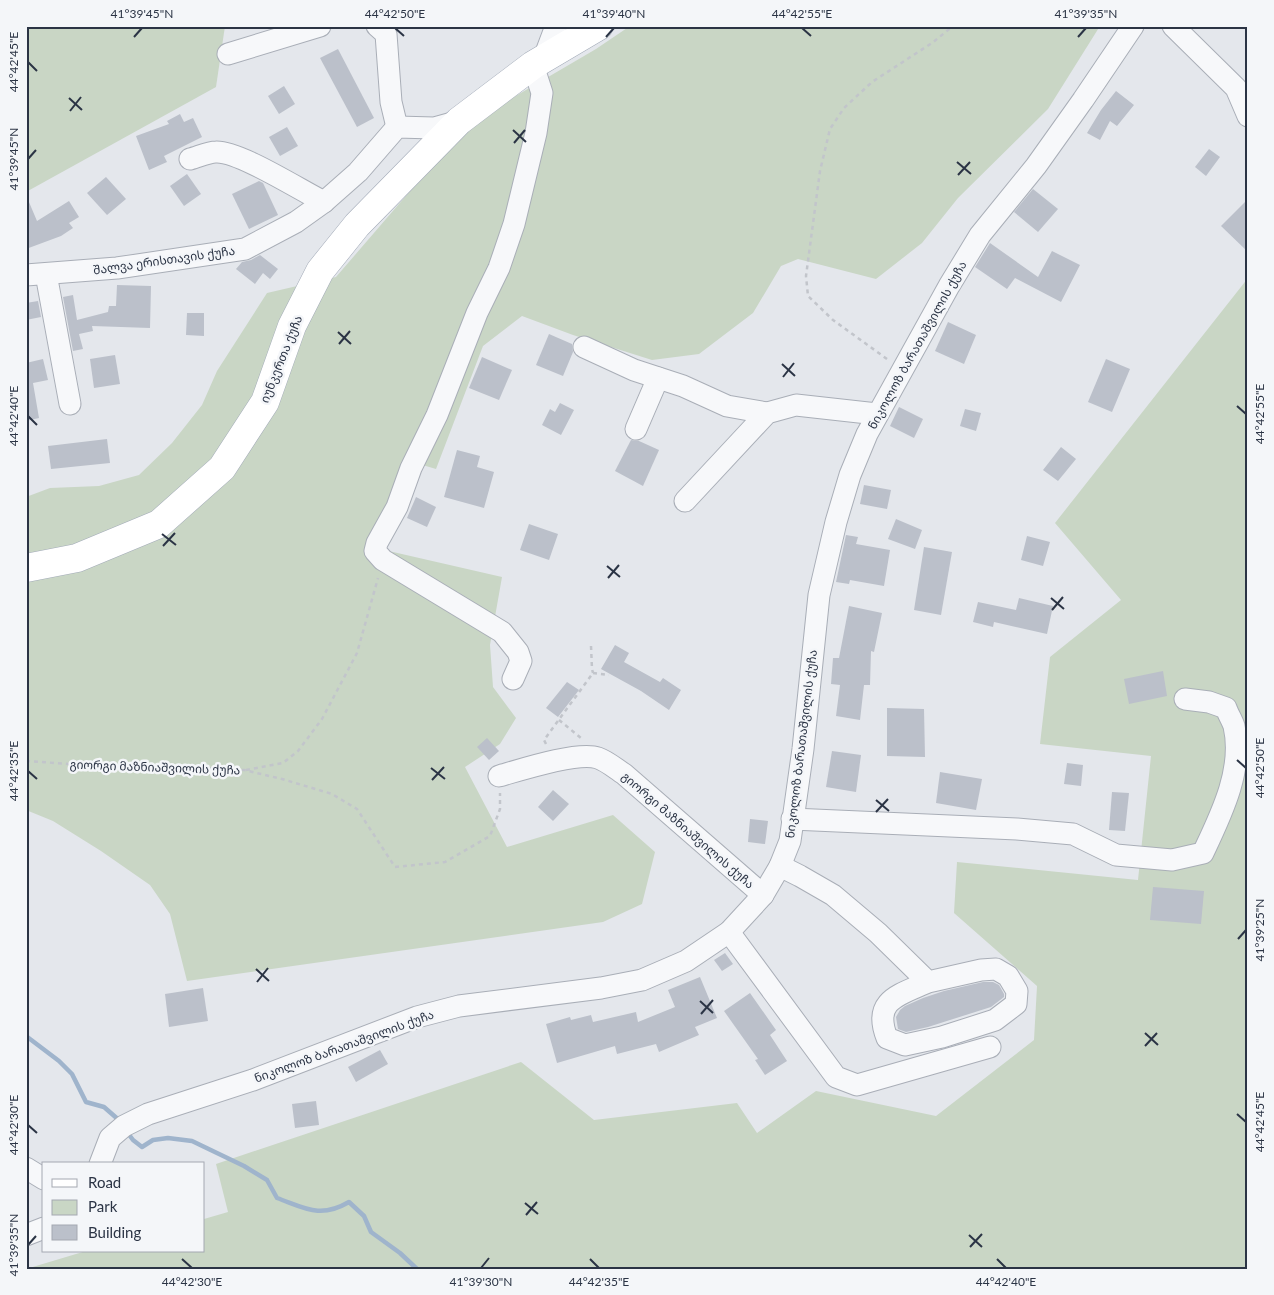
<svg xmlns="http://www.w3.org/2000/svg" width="1274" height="1295" font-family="Lato,'Noto Sans Georgian',sans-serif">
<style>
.green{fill:#c9d6c5}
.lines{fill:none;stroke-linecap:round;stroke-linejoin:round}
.stream{stroke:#9fb4cc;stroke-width:4.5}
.building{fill:#bbc0ca}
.minor-casing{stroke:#a9aeb7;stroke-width:23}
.major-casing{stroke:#a3abb8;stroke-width:29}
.path{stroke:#c2c5cb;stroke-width:2.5;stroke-dasharray:4 4;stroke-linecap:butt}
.minor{stroke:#f7f8fa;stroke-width:21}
.major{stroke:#fff;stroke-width:28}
.ticks{fill:none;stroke:#2b3445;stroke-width:2}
.labels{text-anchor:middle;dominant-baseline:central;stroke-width:5;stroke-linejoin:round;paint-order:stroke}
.street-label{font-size:12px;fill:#2b3445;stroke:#f4f6f9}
.neatline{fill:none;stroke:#2b3445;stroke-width:2}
.ticks-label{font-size:12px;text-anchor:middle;fill:#2b3445}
</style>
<rect width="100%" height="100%" fill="#e4e7ec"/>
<g class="green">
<polygon points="26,26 225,26 216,87 26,192"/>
<polygon points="630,26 1100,26 1048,109 958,198 922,243 876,279 798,259 781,266 753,313 699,354 652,360 573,335 522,316 483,346 436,469 409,461 380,549 502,577 490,645 493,687 516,718 500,744 465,767 507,847 613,815 655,852 642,904 603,922 187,981 170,914 150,885 101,851 53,821 26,810 26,497 50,488 99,486 139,475 172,443 202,405 217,371 267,293 336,277 417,183 480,117 596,49"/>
<polygon points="1248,278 1248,1269 26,1269 86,1251 204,1251 204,1219 228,1212 216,1164 521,1062 594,1120 737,1103 757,1133 816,1091 936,1116 1034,1040 1037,986 954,913 957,862 1138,880 1151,756 1040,744 1050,657 1121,600 1055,523"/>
</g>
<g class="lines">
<g class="stream">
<polyline points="26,1036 59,1061 72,1074 86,1102 104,1107 120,1121"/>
<path d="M127 1132 133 1140 142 1147 153 1140 168 1138 192 1141 244 1166 267 1180 277 1198C305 1208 320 1219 349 1202L364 1216 371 1232 400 1253 417 1269"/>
</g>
</g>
<g class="building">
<polygon points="338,49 374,118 357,127 320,58"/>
<polygon points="284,86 295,104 279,114 268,96"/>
<polygon points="1116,91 1134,105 1117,126 1110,121 1100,140 1087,133 1101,110"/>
<polygon points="180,114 184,122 193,118 202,137 164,156 167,162 149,170 136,136 169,124 167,121"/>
<polygon points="287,127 298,146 280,156 269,137"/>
<polygon points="1209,149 1220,157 1206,176 1195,167"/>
<polygon points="187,174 201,194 184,206 170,186"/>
<polygon points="106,177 126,199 107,215 87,193"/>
<polygon points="259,181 263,183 278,215 249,229 232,194"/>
<polygon points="1033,189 1058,209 1038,232 1014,212"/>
<polygon points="26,195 37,221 69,201 79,217 69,223 73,228 61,236 26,249"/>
<polygon points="1248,199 1248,252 1221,226"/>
<polygon points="990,243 1038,277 1052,251 1080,265 1061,302 1015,278 1007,289 975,267"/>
<polygon points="260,255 278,269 270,279 263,273 255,284 236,269 242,262 251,260"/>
<polygon points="117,285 151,286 150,328 92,326 93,331 79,334 83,349 73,351 63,297 73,295 77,320 108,312 109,306 116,306"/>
<polygon points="38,301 41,317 26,320 26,303"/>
<polygon points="187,313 204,313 204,336 186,335"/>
<polygon points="948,322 976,335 964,364 935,351"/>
<polygon points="549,334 572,344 573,352 563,376 536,365"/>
<polygon points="115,355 120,384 94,388 90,359"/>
<polygon points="482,357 512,370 499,400 469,388"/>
<polygon points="43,359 48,380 33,383 39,418 26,421 26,363"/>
<polygon points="1106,359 1130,369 1112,412 1088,402"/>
<polygon points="560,403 574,410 561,435 542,425 550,409 555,412"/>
<polygon points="899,407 923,419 914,438 890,426"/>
<polygon points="965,409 981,413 976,431 960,426"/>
<polygon points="107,439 110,463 51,469 48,446"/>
<polygon points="631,440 639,441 659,450 643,486 615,471"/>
<polygon points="1061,447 1076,459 1058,481 1043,470"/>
<polygon points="457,450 480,456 477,467 494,472 484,508 444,497"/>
<polygon points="864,485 891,490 887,509 860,504"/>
<polygon points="416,497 436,507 427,527 407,518"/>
<polygon points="896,519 922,530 915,549 888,539"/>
<polygon points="529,524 558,534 549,560 520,550"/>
<polygon points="846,535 858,537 856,544 890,550 884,586 850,580 849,584 836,582"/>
<polygon points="1027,536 1050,542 1043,566 1021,560"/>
<polygon points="924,547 952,552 941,615 914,610"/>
<polygon points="1019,598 1053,606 1047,634 994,622 993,627 973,622 978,602 1016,610"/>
<polygon points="849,606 882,613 874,652 871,651 870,685 864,685 860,720 836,716 840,685 831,684 833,658 839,658"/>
<polygon points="615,645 629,653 624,662 660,682 663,678 681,690 669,710 641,691 601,669"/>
<polygon points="1163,671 1167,696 1129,704 1124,679"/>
<polygon points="567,682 579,690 558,717 546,708"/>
<polygon points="887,708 924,709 925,757 887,756"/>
<polygon points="487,738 499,751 489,760 477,747"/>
<polygon points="832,751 861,755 856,792 826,787"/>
<polygon points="1067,763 1083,765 1081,786 1064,784"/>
<polygon points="940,772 982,779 976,810 936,803"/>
<polygon points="553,790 569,804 553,821 538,807"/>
<polygon points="1112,792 1129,793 1125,831 1109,830"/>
<polygon points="750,819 768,821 765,844 748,842"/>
<polygon points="1153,887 1204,891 1201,924 1150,920"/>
<polygon points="725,953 733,964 722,971 714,960"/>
<polygon points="700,977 717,1018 695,1027 699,1035 659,1052 656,1044 617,1054 615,1046 557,1063 546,1024 570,1017 571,1020 591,1015 593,1022 636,1012 638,1022 675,1007 668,990"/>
<polygon points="983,982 993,982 999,985 1004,994 1004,997 991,1007 928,1027 906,1032 898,1029 896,1017 900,1010 905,1006 923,998 944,991"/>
<polygon points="203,988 208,1021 169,1027 165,994"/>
<polygon points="750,993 776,1030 770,1035 787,1061 765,1075 755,1060 758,1059 724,1011"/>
<polygon points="380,1050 388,1064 356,1082 348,1067"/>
<polygon points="316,1101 319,1125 295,1128 292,1104"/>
</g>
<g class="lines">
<g class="minor-casing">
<g id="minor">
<polyline points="377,26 386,34 391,102 397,127"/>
<polyline points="1173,26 1236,88 1248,116"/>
<polyline points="228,54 320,26"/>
<polyline points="544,58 556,26"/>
<path d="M190 159C198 157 208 152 216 152 239 151 300 190 324 202"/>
<polyline points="46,274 70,404"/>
<polyline points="26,275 117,268 245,249 296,222 324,202 358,172 397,127 434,128 459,121"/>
<polyline points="584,347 634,370 683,386 727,406 767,413"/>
<polyline points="636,429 658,378"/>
<polyline points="685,501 767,413 796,405 877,414"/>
<polyline points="513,679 521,661 518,652 502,632 383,560 375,551 377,543 397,507 411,468 437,415 477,313 499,268 514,224 536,133 542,93 533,65"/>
<path d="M499 776C520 770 578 751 598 758 607 761 616 769 624 774L763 895"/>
<path d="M792 819 1017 829 1073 834 1116 855 1172 860 1203 853C1221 815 1244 769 1234 726 1232 720 1228 714 1226 708L1209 702 1185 699"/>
<path d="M780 866 800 876 833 895 878 933 928 982 981 970 996 969 1008 976 1017 991 1016 1004 995 1020 942 1037 905 1045 887 1038C872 1000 899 995 928 982"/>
<polyline points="729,932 836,1077 857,1085 990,1047"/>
<polyline points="100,1164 110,1138 124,1126 148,1114 253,1080 417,1017 459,1006 601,988 642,980 686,961 729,932 763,895 780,866 790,841 803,749 819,595 836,522 850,475 867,434 949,286 980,235 1036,166 1083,100 1133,26"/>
<polyline points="26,1168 44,1179"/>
<polyline points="26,1235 44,1228"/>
</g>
</g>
<g class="major-casing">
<polyline id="major" points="26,568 77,558 159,524 222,468 265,402 292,326 320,271 357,225 459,121 533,65 599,26"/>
</g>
<g class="path">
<polyline points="887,359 833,320 808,296 806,276 820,171 830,129 844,108 872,82 932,43 953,26"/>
<polyline points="591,646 592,669 593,673"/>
<polyline points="593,673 609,675"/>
<polyline points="559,720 581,738"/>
<polyline points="546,744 544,740 593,673"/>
<polyline points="26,761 85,765 171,766 244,770 282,779 332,794 357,809 395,867 445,862 490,836 500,809 500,793"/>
<polyline points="246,770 283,763 298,751 322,719 357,653 378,578"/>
</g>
<use href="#minor" class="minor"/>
<use href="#major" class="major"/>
</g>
<path class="ticks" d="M395 28 404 36M802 28 811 36M134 37 142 28M606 37 614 28M1078 37 1086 28M28 62 37 71M69 98 82 110M70 111 81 97M513 130 526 142M514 143 525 130M28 159 36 150M957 162 971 174M958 175 970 162M338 332 351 344M339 344 350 331M782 364 795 376M783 377 794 363M1237 406 1246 414M28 416 37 425M162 534 176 545M163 546 175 533M607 566 620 577M608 578 619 565M1051 598 1064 609M1052 610 1063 597M1237 760 1246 768M431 768 445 779M28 771 37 779M432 780 444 767M876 800 889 811M876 812 888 799M1238 939 1246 930M256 969 269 981M257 982 268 968M700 1001 713 1013M701 1014 713 1000M1145 1033 1158 1045M1145 1046 1157 1033M1237 1114 1246 1122M28 1125 37 1133M525 1203 538 1214M526 1215 537 1202M969 1235 982 1247M28 1245 36 1236M970 1247 982 1234M182 1259 192 1268M590 1259 599 1268M997 1259 1006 1268M481 1268 489 1258"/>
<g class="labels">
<g class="street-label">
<text transform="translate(164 260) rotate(-8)">შალვა ერისთავის ქუჩა</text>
<text transform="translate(917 345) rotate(-61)">ნიკოლოზ ბარათაშვილის ქუჩა</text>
<text transform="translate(281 359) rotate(-68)">იუნკერთა ქუჩა</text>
<text transform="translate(801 744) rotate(-83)">ნიკოლოზ ბარათაშვილის ქუჩა</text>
<text transform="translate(155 767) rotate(2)">გიორგი მაზნიაშვილის ქუჩა</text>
<text transform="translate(688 830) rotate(41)">გიორგი მაზნიაშვილის ქუჩა</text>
<text transform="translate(344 1046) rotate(-20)">ნიკოლოზ ბარათაშვილის ქუჩა</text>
</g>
</g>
<rect width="1274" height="1295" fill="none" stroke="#f4f6f9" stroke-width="55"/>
<rect x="42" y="1162" width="162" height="90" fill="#f4f6f9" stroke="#a4a8b1"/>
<rect x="52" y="1179" width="25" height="8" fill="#ffffff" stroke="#a4a8b1"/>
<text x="88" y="1188" font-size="15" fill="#2b3445">Road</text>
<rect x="52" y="1200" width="25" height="15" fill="#c9d6c5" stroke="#a4a8b1"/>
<text x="88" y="1212" font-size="15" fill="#2b3445">Park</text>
<rect x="52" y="1225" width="25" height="15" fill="#bbc0ca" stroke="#a4a8b1"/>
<text x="88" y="1238" font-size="15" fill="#2b3445">Building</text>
<rect x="28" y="28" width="1218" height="1240" class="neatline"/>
<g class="ticks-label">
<text x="142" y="18">41°39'45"N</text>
<text x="395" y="18">44°42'50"E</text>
<text x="614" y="18">41°39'40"N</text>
<text x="802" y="18">44°42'55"E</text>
<text x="1086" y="18">41°39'35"N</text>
<text transform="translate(14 62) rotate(-90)" y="4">44°42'45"E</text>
<text transform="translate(14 159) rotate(-90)" y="4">41°39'45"N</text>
<text transform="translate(1260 414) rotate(-90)" y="4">44°42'55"E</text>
<text transform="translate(14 416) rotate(-90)" y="4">44°42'40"E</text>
<text transform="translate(1260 768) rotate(-90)" y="4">44°42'50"E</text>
<text transform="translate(14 771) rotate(-90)" y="4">44°42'35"E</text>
<text transform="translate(1260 930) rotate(-90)" y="4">41°39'25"N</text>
<text transform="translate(1260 1122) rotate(-90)" y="4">44°42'45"E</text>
<text transform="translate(14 1125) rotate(-90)" y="4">44°42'30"E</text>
<text transform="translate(14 1245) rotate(-90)" y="4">41°39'35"N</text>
<text x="192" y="1286">44°42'30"E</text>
<text x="481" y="1286">41°39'30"N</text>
<text x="599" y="1286">44°42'35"E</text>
<text x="1006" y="1286">44°42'40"E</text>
</g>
</svg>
